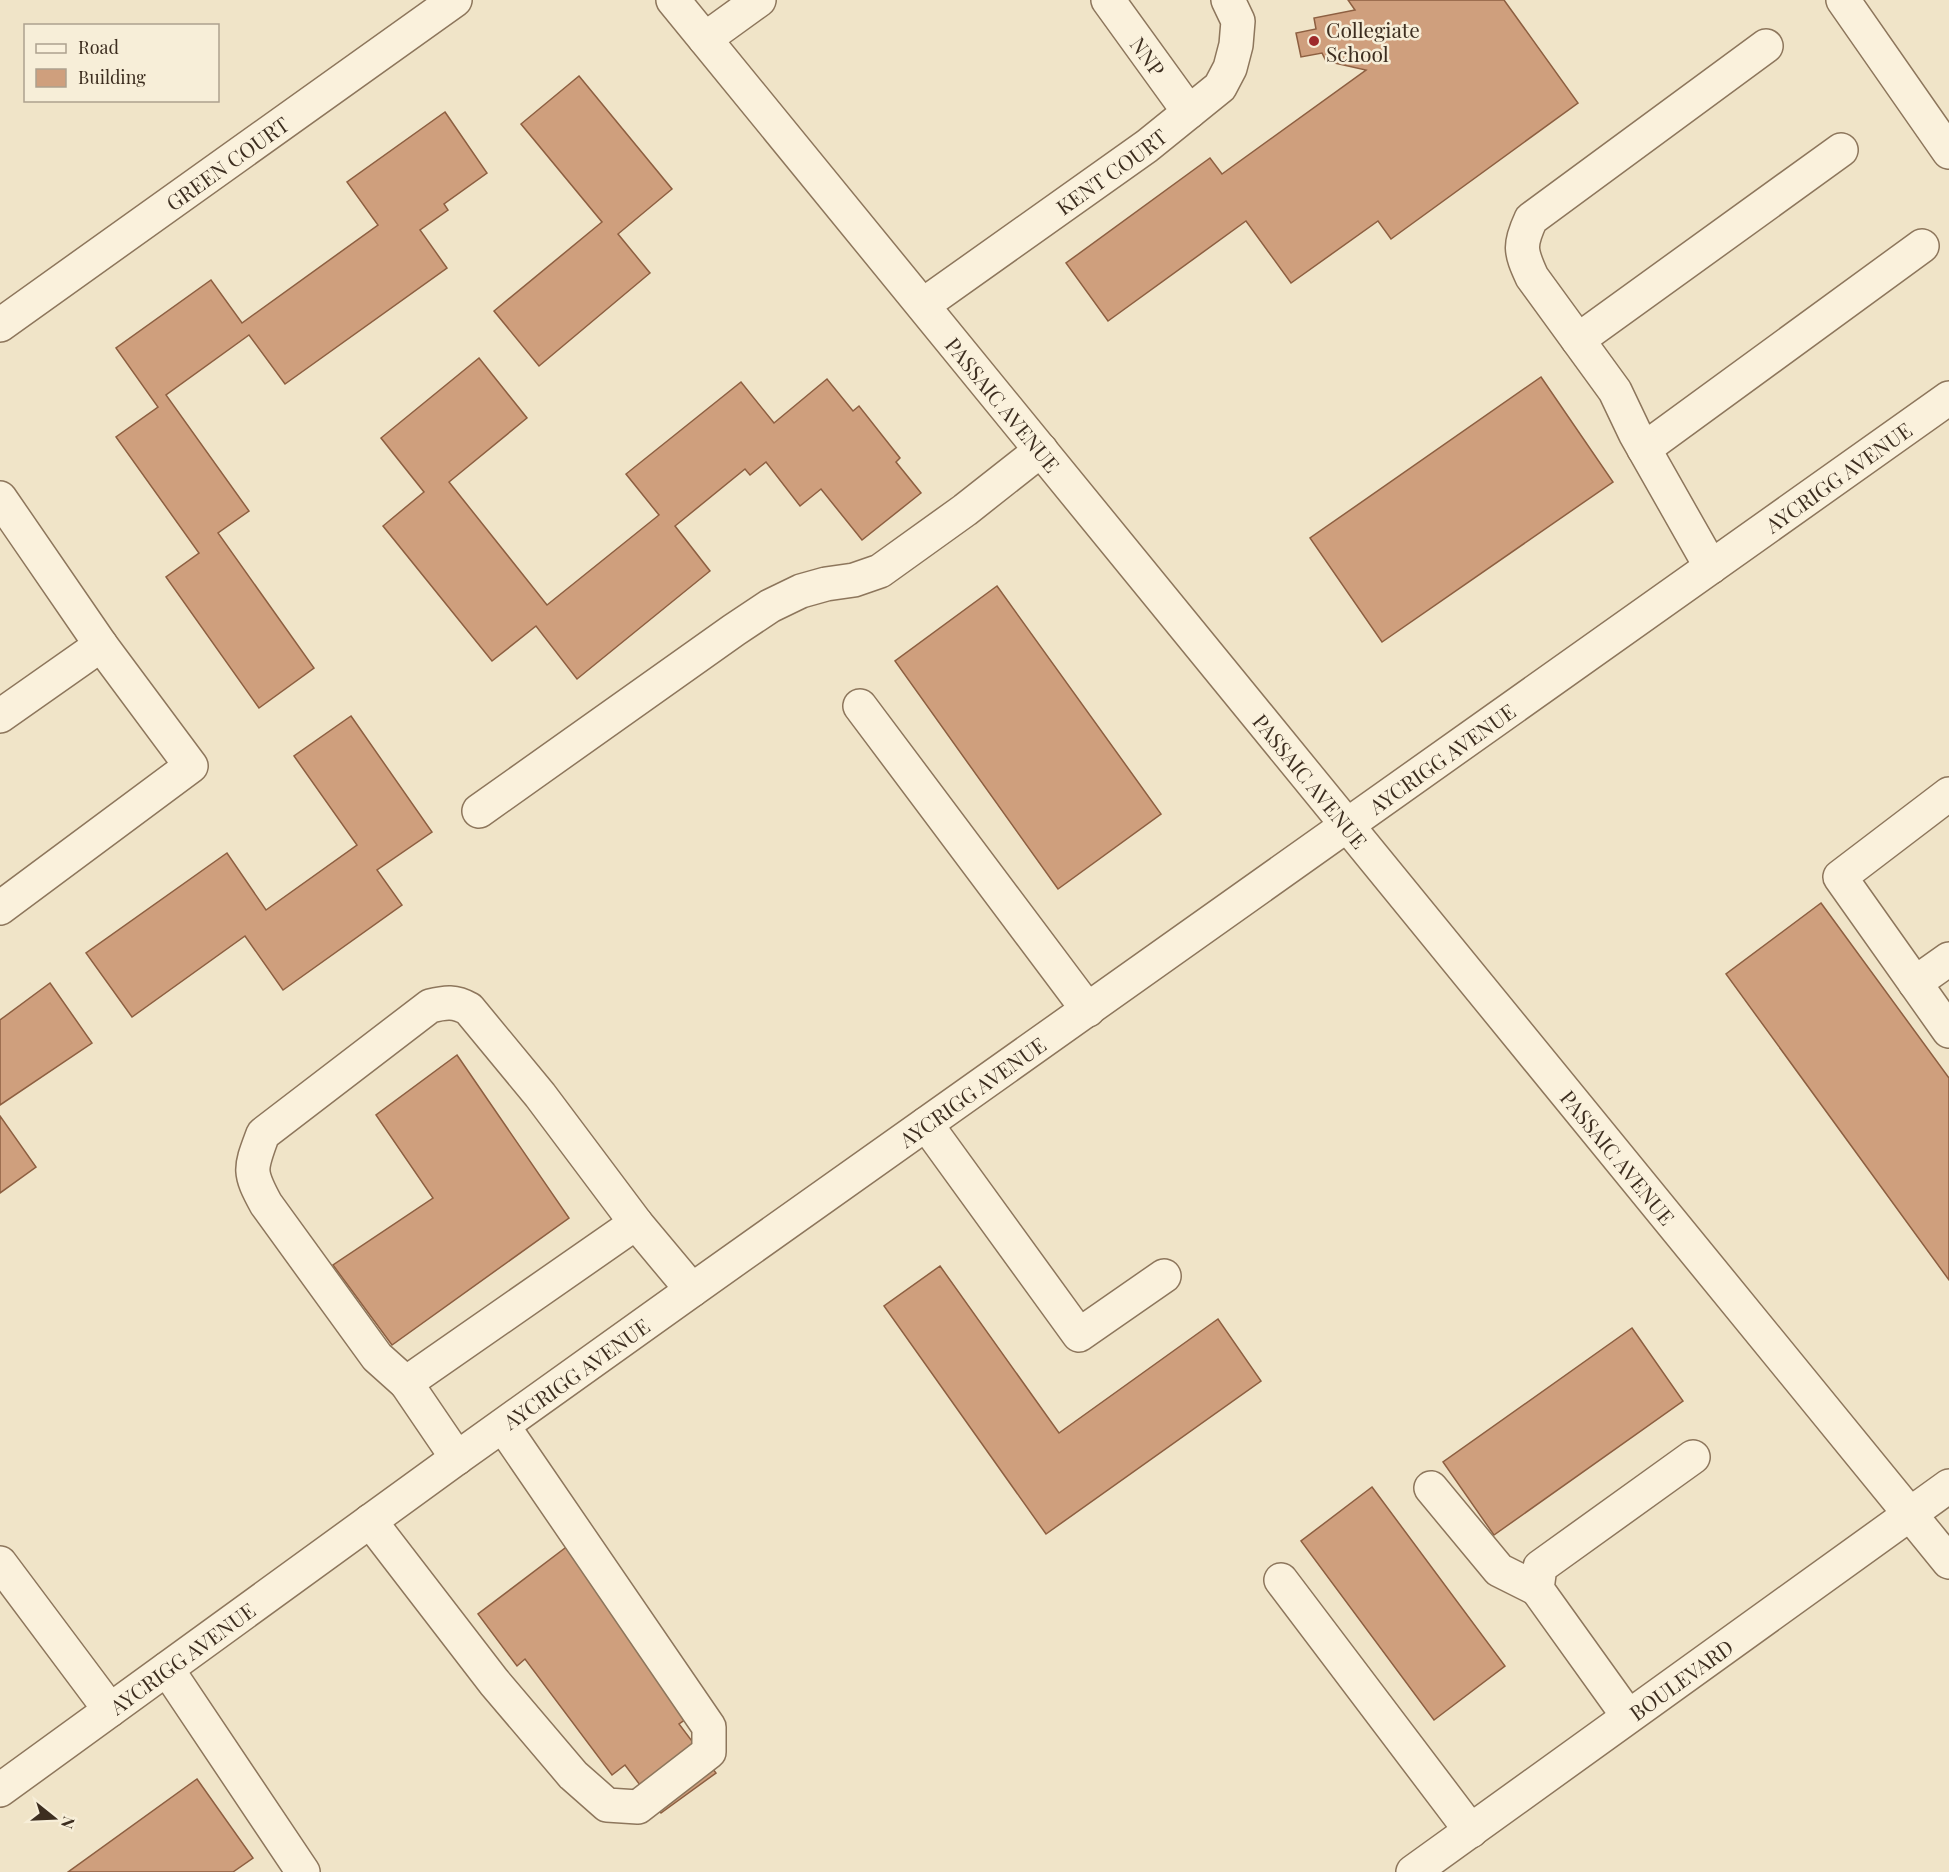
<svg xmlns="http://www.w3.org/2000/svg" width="1949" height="1872" font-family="'Playfair Display',serif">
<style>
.building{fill:#cf9f7d;stroke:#8d5f41;stroke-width:1.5}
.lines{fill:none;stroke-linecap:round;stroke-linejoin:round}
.minor-casing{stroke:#8d765c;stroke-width:36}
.minor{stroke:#faf1dc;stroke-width:33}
.poi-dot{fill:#9e2a2b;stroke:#f7eed8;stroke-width:2}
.labels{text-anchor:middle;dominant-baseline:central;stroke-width:5;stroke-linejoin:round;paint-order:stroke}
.poi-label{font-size:21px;fill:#3d2e20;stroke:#f7eed8;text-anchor:start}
.street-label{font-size:21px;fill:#3d2e20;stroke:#f7eed8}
</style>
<rect width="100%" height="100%" fill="#f0e4c8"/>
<g class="building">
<polygon points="1348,0 1504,0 1578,103 1391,239 1378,221 1291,283 1246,221 1108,321 1066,263 1210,158 1222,174 1366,70 1326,61 1322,53 1301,57 1296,33 1316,29 1314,18 1355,10"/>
<polygon points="579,76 672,189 618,234 650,273 539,366 494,311 602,222 521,124"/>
<polygon points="445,112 487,173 444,204 448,210 420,230 447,268 285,384 249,335 166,395 249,511 218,533 314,668 259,708 166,577 199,553 116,437 158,407 116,348 211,280 242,323 378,225 347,182"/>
<polygon points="479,358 527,418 449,482 547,605 659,515 626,474 741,382 774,423 827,379 853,411 859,406 900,458 896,462 921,493 862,540 821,489 800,506 766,462 750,475 745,469 675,526 710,571 577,679 536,626 492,661 383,526 424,492 381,438"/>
<polygon points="1541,377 1613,482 1382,642 1310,538"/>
<polygon points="997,586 1161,814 1058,889 895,661"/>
<polygon points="351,716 432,832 377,870 402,905 283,990 245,936 132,1017 86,953 227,853 266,910 357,845 294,756"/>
<polygon points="1821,903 1949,1078 1949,1280 1726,974"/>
<polygon points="50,983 92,1043 0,1105 0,1020"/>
<polygon points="457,1055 569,1218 392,1345 333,1265 433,1198 376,1115"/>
<polygon points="0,1116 36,1167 0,1193"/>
<polygon points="940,1266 1059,1433 1218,1319 1261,1381 1046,1534 884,1306"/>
<polygon points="1632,1328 1683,1401 1494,1535 1443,1462"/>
<polygon points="1372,1487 1505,1666 1434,1720 1301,1541"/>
<polygon points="569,1545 695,1713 679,1724 716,1773 661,1813 625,1765 612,1775 525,1659 517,1666 478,1614"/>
<polygon points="197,1779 253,1858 233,1872 68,1872"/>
</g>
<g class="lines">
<g class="minor-casing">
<g id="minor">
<path id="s1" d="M673 0 1949 1562"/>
<path id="s2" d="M1108 0 1189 112"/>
<polyline points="1843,0 1949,152"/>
<polyline points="705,39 759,0"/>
<path id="s3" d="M923 305 1147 146 1220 87 1230 68 1236 45 1238 21 1228 0"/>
<path id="s4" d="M0 325 455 0"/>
<polyline points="1578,340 1841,150"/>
<polyline points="1644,449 1922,246"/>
<polyline points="0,498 101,645 0,716"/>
<path d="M1711 567 1635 433 1615 391 1532 277C1520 251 1519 245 1531 219L1766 46"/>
<polyline points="860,706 1088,1010"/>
<polyline points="1949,794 1840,877 1949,1031"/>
<polyline points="479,811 734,630 770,606 801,591 826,584 854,580 880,571 965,510 1041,450"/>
<polyline points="0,908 191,766 101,645"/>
<polyline points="1915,983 1949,959"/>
<polyline points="926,1124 1079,1335 1164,1276"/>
<path d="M406 1383 377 1357 266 1204C248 1171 250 1169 263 1134L430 1006C446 1002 455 1001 469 1009L540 1095 636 1223"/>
<polyline points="457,1458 406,1383 636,1223 692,1290"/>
<polyline points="1431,1488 1499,1570 1537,1589"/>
<polyline points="370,1521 494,1682 573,1775 607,1805 638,1807 709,1752 709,1727 503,1426"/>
<polyline points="0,1563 110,1710"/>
<polyline points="1281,1580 1471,1831"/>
<polyline points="167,1669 303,1872"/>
<polyline points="1628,1716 1537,1589 1540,1567 1693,1457"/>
<path id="s5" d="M0 1790 457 1458 692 1290 1949 398"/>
<path id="s6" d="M1413 1872 1949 1486"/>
</g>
</g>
<use href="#minor" class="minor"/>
</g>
<circle class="poi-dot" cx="1314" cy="41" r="6"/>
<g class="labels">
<g class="poi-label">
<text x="1326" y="29">Collegiate<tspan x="1326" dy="24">School</tspan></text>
</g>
<g class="street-label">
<text stroke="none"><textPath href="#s2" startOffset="69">NNP</textPath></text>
<text stroke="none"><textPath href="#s4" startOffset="279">GREEN COURT</textPath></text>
<text stroke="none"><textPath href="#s3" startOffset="231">KENT COURT</textPath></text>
<text stroke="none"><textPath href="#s1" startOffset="522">PASSAIC AVENUE</textPath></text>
<text stroke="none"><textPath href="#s5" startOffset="2259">AYCRIGG AVENUE</textPath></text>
<text stroke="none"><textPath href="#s5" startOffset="1773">AYCRIGG AVENUE</textPath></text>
<text stroke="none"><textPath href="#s1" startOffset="1008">PASSAIC AVENUE</textPath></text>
<text stroke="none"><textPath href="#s5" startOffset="1197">AYCRIGG AVENUE</textPath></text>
<text stroke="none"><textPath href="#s1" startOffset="1494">PASSAIC AVENUE</textPath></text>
<text stroke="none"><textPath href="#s5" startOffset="711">AYCRIGG AVENUE</textPath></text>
<text stroke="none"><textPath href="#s5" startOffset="225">AYCRIGG AVENUE</textPath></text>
<text stroke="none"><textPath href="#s6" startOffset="330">BOULEVARD</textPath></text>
</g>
</g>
<rect x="24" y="24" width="195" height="78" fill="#f7eed8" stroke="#ada18e" stroke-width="1.5"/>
<rect x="36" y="44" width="30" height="9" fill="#faf1dc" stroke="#ada18e" stroke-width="1.5"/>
<text x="78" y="54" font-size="18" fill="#3d2e20">Road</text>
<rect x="36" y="69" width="30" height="18" fill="#cf9f7d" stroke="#ada18e" stroke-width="1.5"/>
<text x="78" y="84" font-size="18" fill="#3d2e20">Building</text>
<g transform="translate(54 1818) rotate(108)" stroke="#f7eed8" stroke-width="4.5" paint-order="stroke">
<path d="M0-4.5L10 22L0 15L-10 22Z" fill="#3d2e20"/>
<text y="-9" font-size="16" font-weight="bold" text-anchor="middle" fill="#3d2e20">N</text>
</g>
</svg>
